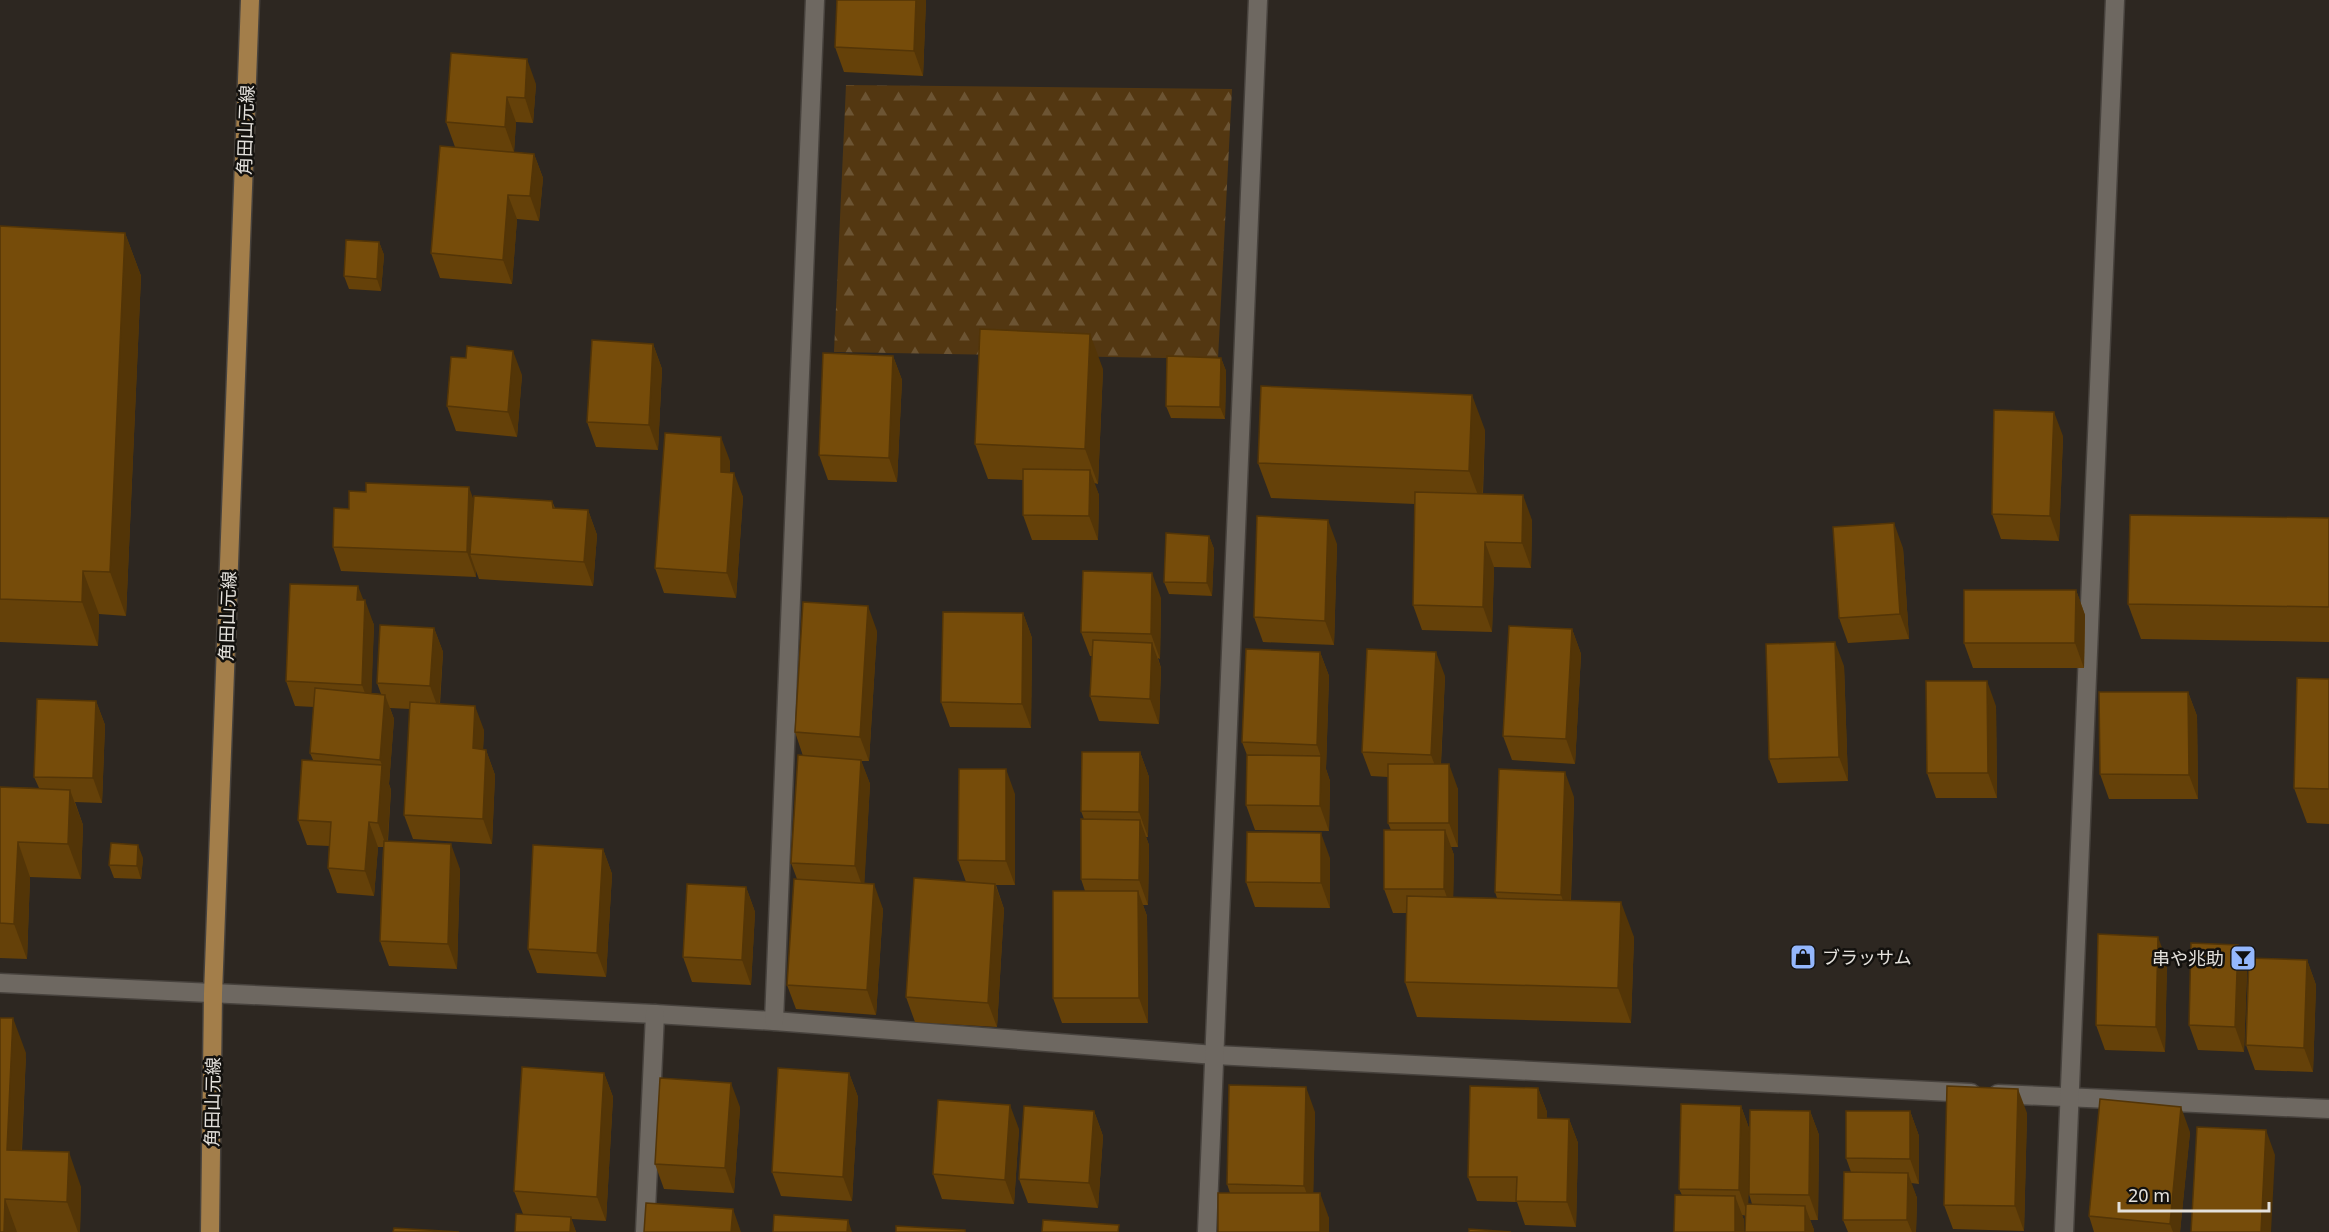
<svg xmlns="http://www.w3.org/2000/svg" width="2329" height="1232" font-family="'Noto Sans','Noto Sans JP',sans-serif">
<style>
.forest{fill:url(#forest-firs)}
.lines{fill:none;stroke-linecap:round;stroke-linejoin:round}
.minor-casing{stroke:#47423d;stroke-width:21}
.major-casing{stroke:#47423d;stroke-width:21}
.minor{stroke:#6e6861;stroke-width:18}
.major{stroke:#a37e4a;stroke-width:18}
.wall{fill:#654109}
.shaded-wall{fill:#533507}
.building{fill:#764c0a;stroke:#533507;stroke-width:1.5}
.labels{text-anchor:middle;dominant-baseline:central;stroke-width:5;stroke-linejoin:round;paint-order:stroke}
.street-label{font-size:18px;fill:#e4e1dc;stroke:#13110e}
.poi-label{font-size:18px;fill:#e4e1dc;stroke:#13110e;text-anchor:start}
</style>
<defs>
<pattern id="forest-firs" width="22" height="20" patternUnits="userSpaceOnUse" patternTransform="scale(1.5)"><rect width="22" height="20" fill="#533711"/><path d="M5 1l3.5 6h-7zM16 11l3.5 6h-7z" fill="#6c5433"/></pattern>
</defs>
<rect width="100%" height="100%" fill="#2d2721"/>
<polygon class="forest" points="846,85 1232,89 1218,359 834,352"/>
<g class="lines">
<g class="minor-casing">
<g id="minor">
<polyline points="0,983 655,1014 774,1021 1215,1055 1971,1093"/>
<polyline points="774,1021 815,0"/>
<polyline points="1998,1094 2329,1109"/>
<polyline points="645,1232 655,1014"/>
<polyline points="1207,1232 1258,0"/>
<polyline points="2064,1232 2115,0"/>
</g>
</g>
<g class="major-casing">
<polyline id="major" points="210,1232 213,994 250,0"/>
</g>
<use href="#minor" class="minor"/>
<use href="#major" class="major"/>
</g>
<g class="wall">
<polygon points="837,0 926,0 923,76 844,72 835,47"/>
<polygon points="536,84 533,123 516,122 514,152 534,154 543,178 539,221 517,219 512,284 440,278 431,253 455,147 446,122"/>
<polygon points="0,226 125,233 141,276 126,616 99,614 98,646 0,642"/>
<polygon points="379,242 384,255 381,291 349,289 344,276"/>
<polygon points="653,344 662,369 658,450 596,447 587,422"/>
<polygon points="893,356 902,380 897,482 828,480 819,455"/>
<polygon points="1221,358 1226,371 1225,419 1171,418 1166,406"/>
<polygon points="1103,369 1098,484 1094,483 1099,495 1098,540 1032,540 1023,515 1023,480 988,479 975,444"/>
<polygon points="522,375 517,437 456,431 447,406"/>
<polygon points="1485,430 1483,494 1532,520 1531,568 1494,567 1492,632 1422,630 1413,605 1415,504 1271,498 1258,463"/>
<polygon points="2063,436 2059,541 2001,539 1992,514"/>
<polygon points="730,461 730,472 743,497 736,598 664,593 655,568"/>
<polygon points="473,499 552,501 555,508 588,510 597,535 593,586 479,579 476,571 476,577 341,571 333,547 349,509"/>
<polygon points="2329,518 2329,642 2141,639 2128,604"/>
<polygon points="1209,536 1214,549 1212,596 1169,594 1164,582"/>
<polygon points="1337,544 1334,645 1263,642 1254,617"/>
<polygon points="1903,548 1909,639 1848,643 1839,618"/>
<polygon points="2076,590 2085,615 2084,668 1973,668 1964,643"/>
<polygon points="1161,598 1160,659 1158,658 1161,668 1159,724 1099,721 1090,696 1092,656 1090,656 1081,632"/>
<polygon points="363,600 374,625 371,693 381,694 377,683 434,628 443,652 440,704 484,730 483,749 486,750 495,775 492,844 413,839 404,815 410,709 390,708 394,719 389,784 391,790 388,841 460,869 457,969 389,966 380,941 383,847 378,847 374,896 337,893 328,868 329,846 307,845 298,820 313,760 310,753 314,707 295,706 286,681"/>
<polygon points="1023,613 1032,638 1031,728 950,727 941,702"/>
<polygon points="1572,629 1581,654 1575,764 1512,760 1503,736"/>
<polygon points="877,631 869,761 861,761 870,784 864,884 883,909 876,1015 796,1009 787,985 797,879 791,863 803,756 795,732"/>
<polygon points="1320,652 1329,676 1326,769 1330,781 1329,831 1255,830 1246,805 1247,755 1242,742"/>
<polygon points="1844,666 1848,781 1778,783 1769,759"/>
<polygon points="1445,676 1441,764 1458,789 1458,847 1451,847 1454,855 1453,897 1497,898 1495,892 1574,797 1571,900 1634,937 1631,1023 1417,1017 1405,982 1407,913 1393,913 1384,889 1391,830 1388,823 1388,777 1371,776 1362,752"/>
<polygon points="2329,679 2329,824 2307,823 2294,788"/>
<polygon points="2188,692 2197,716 2198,799 2109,799 2100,774"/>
<polygon points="96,701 105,725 102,803 75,802 83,825 81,879 30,877 27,959 0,958 0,787 39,788 34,777"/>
<polygon points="1996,706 1997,798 1936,798 1927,773"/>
<polygon points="1140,752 1149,777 1148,837 1146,837 1149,845 1148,905 1143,905 1147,916 1148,1023 1062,1023 1053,998 1085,891 1081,879 1084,819 1081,811"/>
<polygon points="1015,794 1015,885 996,885 1004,909 997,1027 915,1022 906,997 966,882 958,860"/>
<polygon points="603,849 612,874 606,977 537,973 528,949"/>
<polygon points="143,858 141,879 114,878 109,865"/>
<polygon points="1330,858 1330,908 1255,907 1246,882"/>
<polygon points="746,887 755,912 751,985 692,982 683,957"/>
<polygon points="2307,960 2316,985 2313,1072 2255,1070 2246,1045"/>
<polygon points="2167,961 2165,1052 2105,1050 2096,1025"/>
<polygon points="2247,970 2244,1052 2198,1050 2189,1025"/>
<polygon points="26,1053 22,1150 81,1187 80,1232 0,1232"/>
<polygon points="604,1073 613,1097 606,1221 571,1219 576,1232 515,1232 523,1214 514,1191"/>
<polygon points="849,1073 858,1097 852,1201 781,1196 772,1172"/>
<polygon points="1538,1088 1547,1112 1547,1118 1569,1119 1578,1143 1576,1227 1525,1225 1517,1202 1477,1201 1468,1177"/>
<polygon points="1741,1106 1750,1131 1748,1204 1752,1204 1749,1194 1810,1111 1819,1135 1818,1220 1810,1220 1814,1230 1742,1215 1744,1220 1744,1232 1674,1232 1682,1195 1679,1189"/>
<polygon points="740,1107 734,1193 664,1189 655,1164"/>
<polygon points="1094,1111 1103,1136 1098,1208 1028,1203 1019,1179"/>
<polygon points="1910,1111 1919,1136 1919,1184 1911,1183 1917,1198 1916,1232 1848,1232 1843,1220 1851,1172 1846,1158"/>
<polygon points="1315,1112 1313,1193 1329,1218 1230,1193 1227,1184"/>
<polygon points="2027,1113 2024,1231 1953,1229 1944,1205"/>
<polygon points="1019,1129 1014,1204 942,1199 933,1174"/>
<polygon points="2190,1132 2180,1232 2094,1232 2089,1216"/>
</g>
<g class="shaded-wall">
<polygon points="916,0 926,0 923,76 914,51"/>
<polygon points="527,59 536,84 533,123 525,98"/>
<polygon points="507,97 516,122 514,152 505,127"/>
<polygon points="534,154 543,178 539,221 530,196"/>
<polygon points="508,195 517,219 512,284 503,260"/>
<polygon points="125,233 141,276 126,616 110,572"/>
<polygon points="379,242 384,255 381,291 377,279"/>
<polygon points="1090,334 1103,369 1098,484 1085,449"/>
<polygon points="653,344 662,369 658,450 649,425"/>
<polygon points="513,351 522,375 517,437 508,412"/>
<polygon points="893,356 902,380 897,482 889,458"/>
<polygon points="1221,358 1226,371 1225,419 1220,407"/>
<polygon points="1472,395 1485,430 1482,506 1469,471"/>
<polygon points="2054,412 2063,436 2059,541 2050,516"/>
<polygon points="721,437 730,461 730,496 721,472"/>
<polygon points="1090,470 1099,495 1098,540 1089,516"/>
<polygon points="734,473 743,497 736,598 727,573"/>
<polygon points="469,487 478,512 470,554 476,571 476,577 467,552"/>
<polygon points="1523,495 1532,520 1531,568 1522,543"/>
<polygon points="588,510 597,535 593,586 584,562"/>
<polygon points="1328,520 1337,544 1334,645 1325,621"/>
<polygon points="1894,523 1903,548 1909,639 1900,614"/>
<polygon points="1209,536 1214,549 1212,596 1207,583"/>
<polygon points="1485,542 1494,567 1492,632 1483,607"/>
<polygon points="83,571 99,614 98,646 82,602"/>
<polygon points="1152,573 1161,598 1160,659 1151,634"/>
<polygon points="358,586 365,604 365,600 374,625 371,710 362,685 357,600"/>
<polygon points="2076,590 2085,615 2084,668 2075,643"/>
<polygon points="868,606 877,631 869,761 860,737"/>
<polygon points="1023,613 1032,638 1031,728 1022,704"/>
<polygon points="434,628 443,652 439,711 430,686"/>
<polygon points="1572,629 1581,654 1575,764 1566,739"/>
<polygon points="1835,642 1844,666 1848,781 1839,757"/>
<polygon points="1152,643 1161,668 1159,724 1150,699"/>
<polygon points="1320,652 1329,676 1326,769 1330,781 1329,831 1320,806 1321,757 1317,745"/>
<polygon points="1436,652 1445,676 1440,779 1431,755"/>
<polygon points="1987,681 1996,706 1997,798 1988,773"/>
<polygon points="2188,692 2197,716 2198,799 2189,775"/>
<polygon points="385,695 394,719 389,784 391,790 387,848 378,823 382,765 380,760"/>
<polygon points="96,701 105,725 102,803 93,778"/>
<polygon points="475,706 484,730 482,773 473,748"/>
<polygon points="486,750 495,775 492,844 483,819"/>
<polygon points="1140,752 1149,777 1148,837 1139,812"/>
<polygon points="861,760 870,784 864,891 855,866"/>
<polygon points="1449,764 1458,789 1458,847 1449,823"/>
<polygon points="1006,769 1015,794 1015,885 1006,861"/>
<polygon points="1565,772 1574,797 1570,920 1561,895"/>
<polygon points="70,790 83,825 81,879 68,844"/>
<polygon points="1140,820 1149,845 1148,905 1139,880"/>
<polygon points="369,822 378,847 374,896 365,871"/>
<polygon points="1445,830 1454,855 1453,914 1444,889"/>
<polygon points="1321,833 1330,858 1330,908 1321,883"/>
<polygon points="18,842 30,877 27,959 14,924"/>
<polygon points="451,844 460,869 457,969 448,944"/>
<polygon points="138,845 143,858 141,879 137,866"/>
<polygon points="603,849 612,874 606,977 597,953"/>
<polygon points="874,884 883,909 876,1015 867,990"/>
<polygon points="995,884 1004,909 997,1027 988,1003"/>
<polygon points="746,887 755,912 751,985 742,960"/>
<polygon points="1138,891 1147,916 1148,1023 1139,998"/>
<polygon points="1621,902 1634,937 1631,1023 1618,988"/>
<polygon points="2158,937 2167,961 2165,1052 2156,1027"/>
<polygon points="2238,945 2247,970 2244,1052 2235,1027"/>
<polygon points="2307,960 2316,985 2313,1072 2304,1048"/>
<polygon points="13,1018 26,1053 20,1185 7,1150"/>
<polygon points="604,1073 613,1097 606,1221 597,1197"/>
<polygon points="849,1073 858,1097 852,1201 843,1177"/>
<polygon points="731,1083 740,1107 734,1193 725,1168"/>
<polygon points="1306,1087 1315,1112 1313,1211 1304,1186"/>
<polygon points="1538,1088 1547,1112 1547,1142 1538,1118"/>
<polygon points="2018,1089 2027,1113 2024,1231 2015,1206"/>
<polygon points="1010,1105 1019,1129 1014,1204 1005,1180"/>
<polygon points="1741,1106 1750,1131 1748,1215 1739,1190"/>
<polygon points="2181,1107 2190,1132 2180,1232 2173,1232 2170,1224"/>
<polygon points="1094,1111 1103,1136 1098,1208 1089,1183"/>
<polygon points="1810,1111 1819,1135 1818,1220 1809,1195"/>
<polygon points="1910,1111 1919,1136 1919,1184 1910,1159"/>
<polygon points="1569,1119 1578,1143 1576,1227 1567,1202"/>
<polygon points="2266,1130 2275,1155 2271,1232 2261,1232"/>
<polygon points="69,1152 81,1187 80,1232 78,1232 67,1202"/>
<polygon points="1908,1173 1917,1198 1916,1232 1912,1232 1907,1220"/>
<polygon points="1320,1193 1329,1218 1329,1232 1320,1232"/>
<polygon points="1735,1196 1744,1220 1744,1232 1735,1232"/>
<polygon points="5,1199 17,1232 4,1232"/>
<polygon points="1805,1206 1814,1230 1814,1232 1805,1232"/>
<polygon points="733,1209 741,1232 731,1232"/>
<polygon points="571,1217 576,1232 570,1232"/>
<polygon points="848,1220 852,1232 847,1232"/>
</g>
<g class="building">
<polygon points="837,0 916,0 914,51 835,47"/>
<polygon points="451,53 527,59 525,98 507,97 505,127 446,122"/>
<polygon points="440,146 534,154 530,196 508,195 503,260 431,253"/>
<polygon points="0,226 125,233 110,572 83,571 82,602 0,599"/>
<polygon points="346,240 379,242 377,279 344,276"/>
<polygon points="980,329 1090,334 1085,449 975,444"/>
<polygon points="592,340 653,344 649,425 587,422"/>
<polygon points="467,346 513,351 508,412 447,406 451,357 466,358"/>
<polygon points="823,353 893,356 889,458 819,455"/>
<polygon points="1167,356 1221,358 1220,407 1166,406"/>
<polygon points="1261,386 1472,395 1469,471 1258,463"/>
<polygon points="1994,410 2054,412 2050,516 1992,514"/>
<polygon points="665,433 721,437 721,472 734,473 727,573 655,568"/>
<polygon points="1023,469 1090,470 1089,516 1023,515"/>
<polygon points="366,483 469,487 467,552 333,547 334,508 349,509 349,491 366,492"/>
<polygon points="1415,492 1523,495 1522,543 1485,542 1483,607 1413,605"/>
<polygon points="474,496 552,501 553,508 588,510 584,562 470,554"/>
<polygon points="2130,515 2329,518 2329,607 2128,604"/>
<polygon points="1257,516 1328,520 1325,621 1254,617"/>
<polygon points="1894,523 1900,614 1839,618 1833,527"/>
<polygon points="1166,533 1209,536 1207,583 1164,582"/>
<polygon points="1083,571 1152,573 1151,634 1081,632"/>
<polygon points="290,584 358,586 357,600 365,600 362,685 286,681"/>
<polygon points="1964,590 2076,590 2075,643 1964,643"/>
<polygon points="803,602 868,606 860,737 795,732"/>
<polygon points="943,612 1023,613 1022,704 941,702"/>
<polygon points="380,625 434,628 430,686 377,683"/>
<polygon points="1509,626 1572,629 1566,739 1503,736"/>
<polygon points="1093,640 1152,643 1150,699 1090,696"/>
<polygon points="1835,642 1839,757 1769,759 1766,644"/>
<polygon points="1246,649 1320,652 1317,745 1242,742"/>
<polygon points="1367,649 1436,652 1431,755 1362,752"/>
<polygon points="2297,678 2329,679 2329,789 2294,788"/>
<polygon points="1926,681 1987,681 1988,773 1927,773"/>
<polygon points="315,688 385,695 380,760 310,753"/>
<polygon points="2099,692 2188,692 2189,775 2100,774"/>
<polygon points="37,699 96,701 93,778 34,777"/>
<polygon points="410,702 475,706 473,748 486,750 483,819 404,815"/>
<polygon points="1082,752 1140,752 1139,812 1081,811"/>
<polygon points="798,755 861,760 855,866 791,863"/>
<polygon points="1247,755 1321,756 1320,806 1246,805"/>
<polygon points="302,760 382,765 378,823 369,822 365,871 328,868 331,822 298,820"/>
<rect x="1388" y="764" width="61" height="59"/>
<polygon points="959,769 1006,769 1006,861 958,860"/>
<polygon points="1499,769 1565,772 1561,895 1495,892"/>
<polygon points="0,787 70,790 68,844 18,842 14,924 0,923"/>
<polygon points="1081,819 1140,820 1139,880 1081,879"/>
<polygon points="1384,830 1445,830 1444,889 1384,889"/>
<polygon points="1247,832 1321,833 1321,883 1246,882"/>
<polygon points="384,841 451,844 448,944 380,941"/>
<polygon points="111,843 138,845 137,866 109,865"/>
<polygon points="533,845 603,849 597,953 528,949"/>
<polygon points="914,878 995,884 988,1003 906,997"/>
<polygon points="794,879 874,884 867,990 787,985"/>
<polygon points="687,884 746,887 742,960 683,957"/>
<polygon points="1053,891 1138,891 1139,998 1053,998"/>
<polygon points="1407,896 1621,902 1618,988 1405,982"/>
<polygon points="2098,934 2158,937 2156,1027 2096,1025"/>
<polygon points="2191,943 2238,945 2235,1027 2189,1025"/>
<polygon points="2249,958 2307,960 2304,1048 2246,1045"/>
<polygon points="0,1018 13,1018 7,1150 69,1152 67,1202 5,1199 4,1232 0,1232"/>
<polygon points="522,1067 604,1073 597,1197 514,1191"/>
<polygon points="778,1068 849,1073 843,1177 772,1172"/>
<polygon points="660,1078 731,1083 725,1168 655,1164"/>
<polygon points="1229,1085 1306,1087 1304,1186 1227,1184"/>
<polygon points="1470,1086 1538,1088 1538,1118 1569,1119 1567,1202 1516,1201 1517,1177 1468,1177"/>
<polygon points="1947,1086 2018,1089 2015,1206 1944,1205"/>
<polygon points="2100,1099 2181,1107 2170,1224 2089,1216"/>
<polygon points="938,1100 1010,1105 1005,1180 933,1174"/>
<polygon points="1681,1104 1741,1106 1739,1190 1679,1189"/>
<polygon points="1024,1106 1094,1111 1089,1183 1019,1179"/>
<polygon points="1750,1110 1810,1111 1809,1195 1749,1194"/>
<polygon points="1846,1111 1910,1111 1910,1159 1846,1158"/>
<polygon points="2197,1127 2266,1130 2261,1232 2191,1232"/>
<polygon points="1844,1172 1908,1173 1907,1220 1843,1220"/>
<rect x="1218" y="1193" width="102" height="39"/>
<polygon points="1675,1195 1735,1196 1735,1232 1674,1232"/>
<polygon points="646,1203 733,1209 731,1232 644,1232"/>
<polygon points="1746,1204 1805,1206 1805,1232 1745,1232"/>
<polygon points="516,1214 571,1217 570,1232 515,1232"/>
<polygon points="774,1215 848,1220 847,1232 773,1232"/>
<polygon points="1043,1220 1119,1225 1118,1232 1042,1232"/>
<polygon points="896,1226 965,1230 965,1232 896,1232"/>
<polygon points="394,1228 459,1232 393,1232"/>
<polygon points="1469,1229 1511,1232 1469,1232"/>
</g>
<defs>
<g id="shop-square" transform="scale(1.35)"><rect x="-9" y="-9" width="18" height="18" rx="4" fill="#94b7fd" stroke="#13110e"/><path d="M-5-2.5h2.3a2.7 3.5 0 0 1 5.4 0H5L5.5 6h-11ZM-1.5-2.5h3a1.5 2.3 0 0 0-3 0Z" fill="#111"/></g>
<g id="bar-square" transform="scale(1.35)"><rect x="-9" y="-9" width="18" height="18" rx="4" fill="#94b7fd" stroke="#13110e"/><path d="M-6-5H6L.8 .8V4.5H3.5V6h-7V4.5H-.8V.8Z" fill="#111"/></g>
</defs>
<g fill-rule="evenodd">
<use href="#shop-square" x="1803" y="957"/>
<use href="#bar-square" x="2243" y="958"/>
</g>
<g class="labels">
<g class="street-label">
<text transform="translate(245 130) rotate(-88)">角田山元線</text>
<text transform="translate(227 616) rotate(-88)">角田山元線</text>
<text transform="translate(212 1102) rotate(-89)">角田山元線</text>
</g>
<g class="poi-label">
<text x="1822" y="957">ブラッサム</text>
<text x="2224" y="958" text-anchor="end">串や兆助</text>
</g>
</g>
<path d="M2119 1202v9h150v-9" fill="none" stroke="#e4e1dc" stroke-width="3"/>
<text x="2128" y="1202" font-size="18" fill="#e4e1dc" stroke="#13110e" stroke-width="4.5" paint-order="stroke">20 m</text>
</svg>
